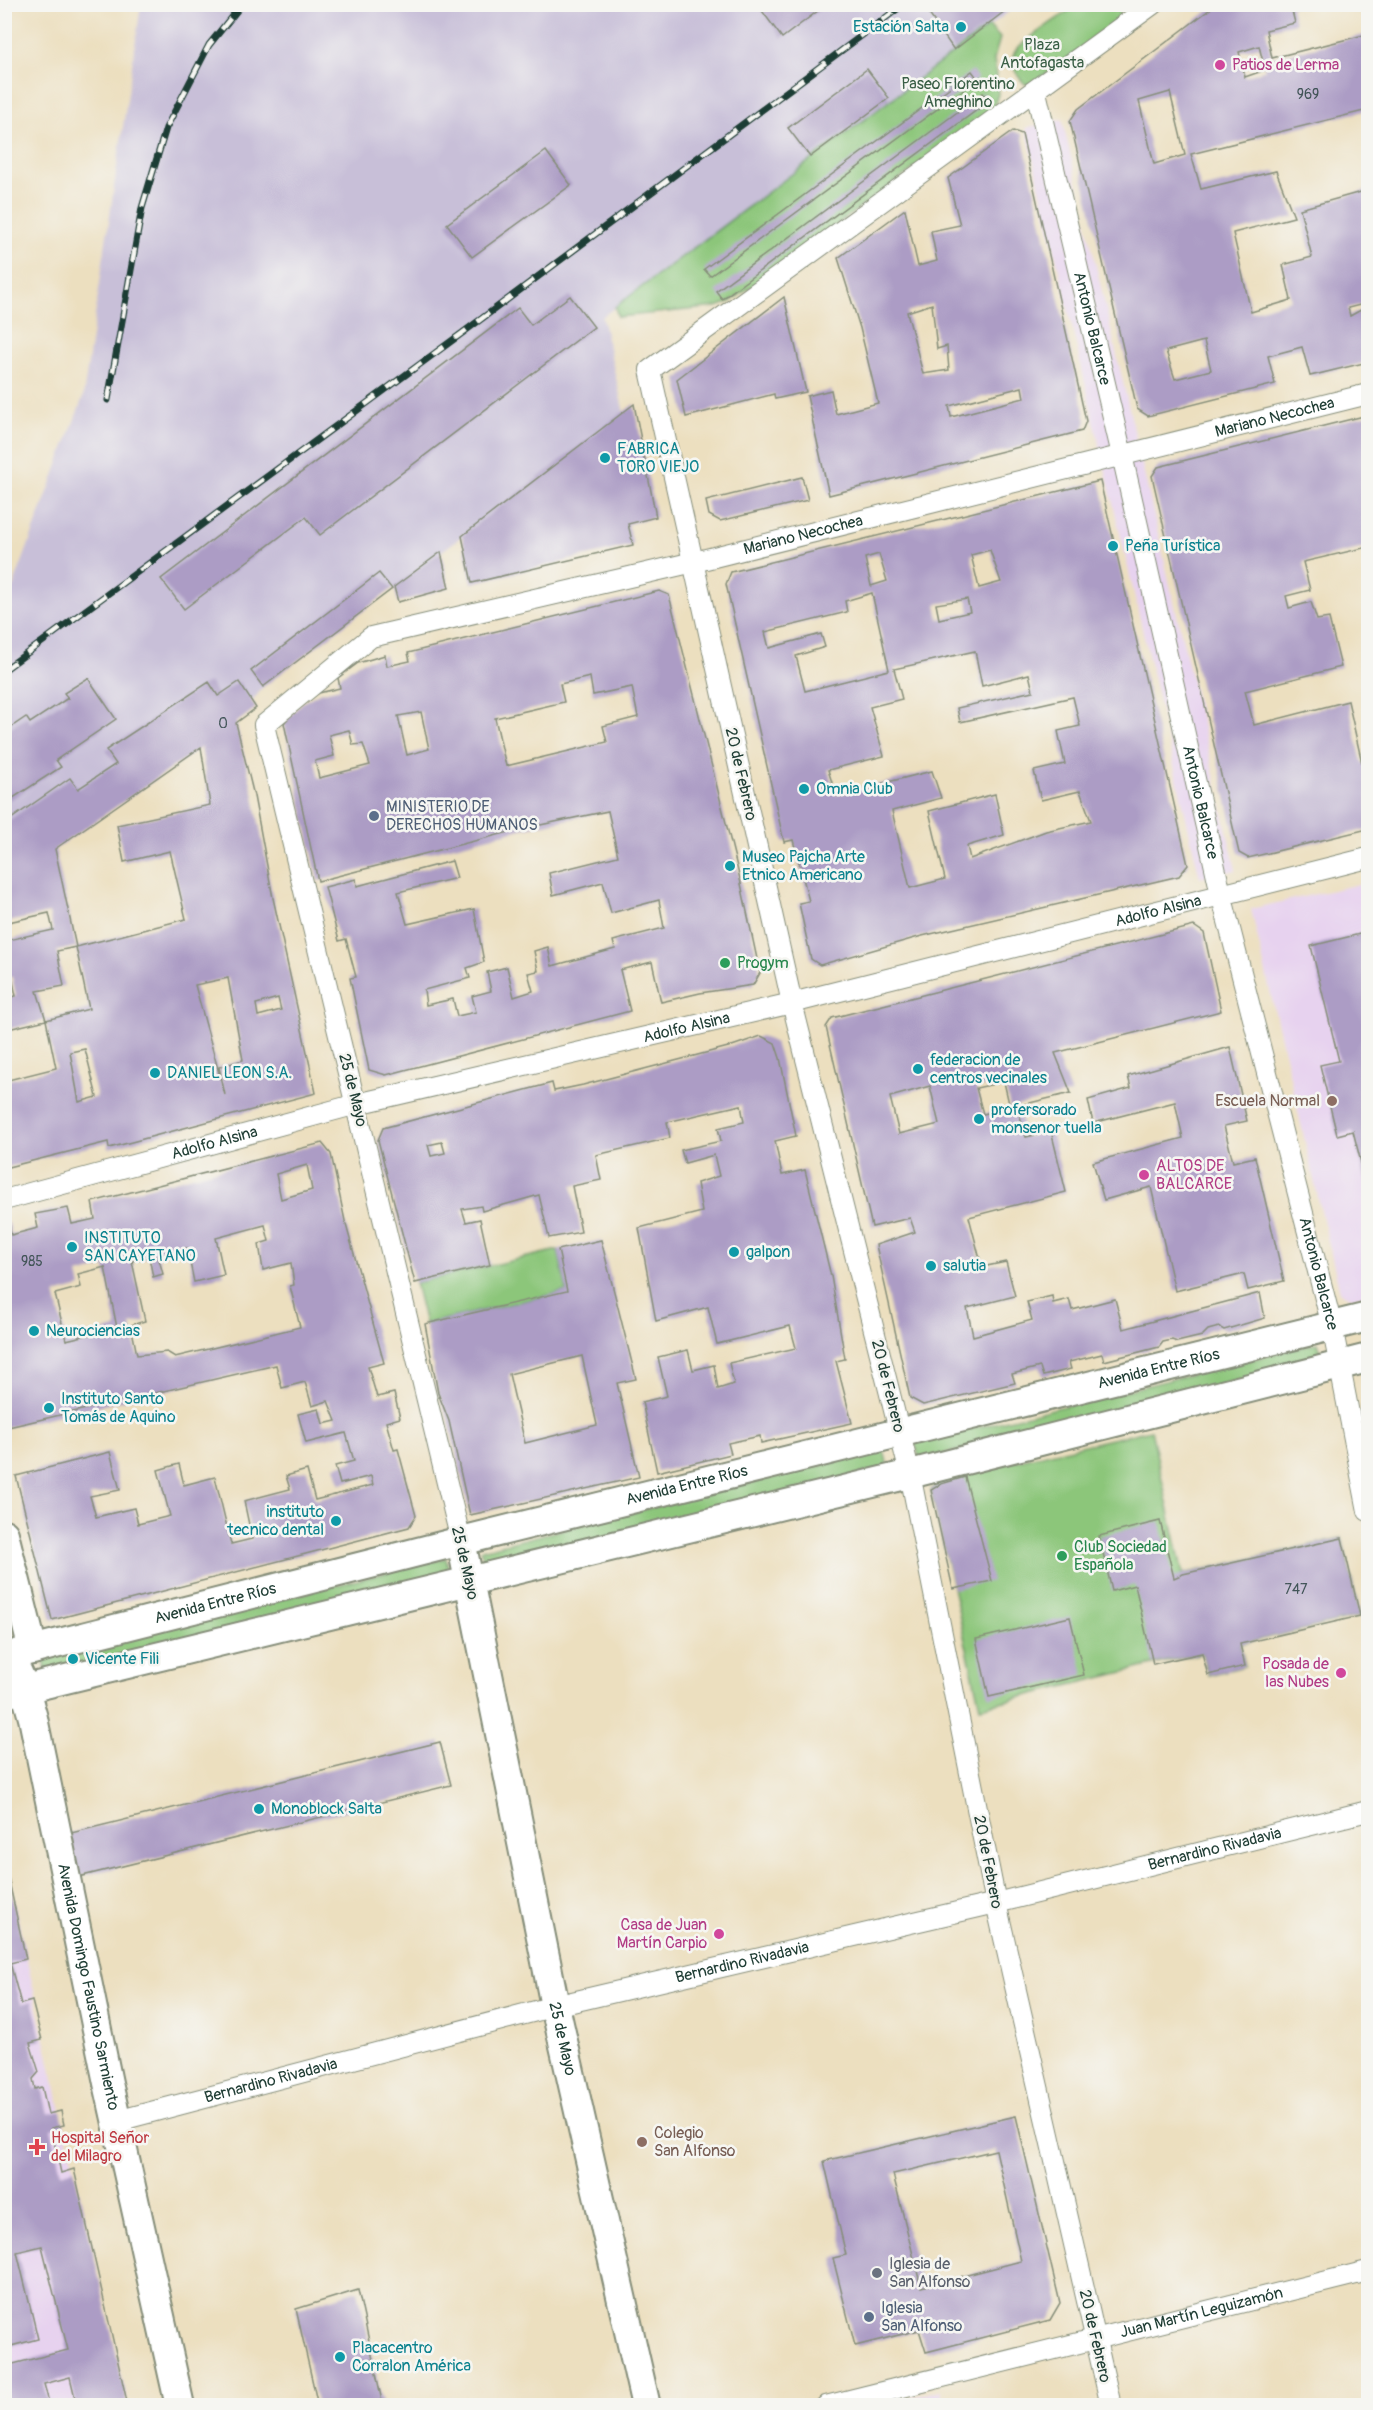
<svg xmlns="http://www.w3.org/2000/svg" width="1373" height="2410" font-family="Pangolin,sans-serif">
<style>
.built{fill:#e7d2ef}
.industrial{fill:#c8bfd8}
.green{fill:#8cc67a;stroke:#568257;stroke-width:1.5}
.building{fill:#ac9cc5;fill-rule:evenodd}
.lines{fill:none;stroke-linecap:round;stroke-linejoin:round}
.minor-casing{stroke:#868e7a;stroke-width:22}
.secondary-casing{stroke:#868e7a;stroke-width:32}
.minor{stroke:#fff;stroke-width:20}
.secondary{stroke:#fff;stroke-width:28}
.rail-casing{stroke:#1f3d34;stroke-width:7}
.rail{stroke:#f6f6f2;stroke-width:4.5;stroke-dasharray:14;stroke-linecap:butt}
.culture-dot{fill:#0f9aa8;stroke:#f6f6f2;stroke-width:2}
.hotel-dot{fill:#d1479c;stroke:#f6f6f2;stroke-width:2}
.service-dot{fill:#5c6f8a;stroke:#f6f6f2;stroke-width:2}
.leisure-dot{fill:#2e9e5b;stroke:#f6f6f2;stroke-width:2}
.education-dot{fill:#8d6e63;stroke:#f6f6f2;stroke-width:2}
.health-dot{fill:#e0444e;stroke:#f6f6f2;stroke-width:2}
.worship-dot{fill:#6b7280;stroke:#f6f6f2;stroke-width:2}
.labels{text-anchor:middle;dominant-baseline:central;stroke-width:5;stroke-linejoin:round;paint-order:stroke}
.number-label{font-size:14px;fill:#425558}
.culture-label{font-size:16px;fill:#0d838f;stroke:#f6f6f2;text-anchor:start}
.park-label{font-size:16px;fill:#3a5f46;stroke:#f6f6f2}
.hotel-label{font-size:16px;fill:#b23c85;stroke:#f6f6f2;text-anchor:start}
.street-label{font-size:16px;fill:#1f3d34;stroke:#f6f6f2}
.service-label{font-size:16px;fill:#4e5e75;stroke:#f6f6f2;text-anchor:start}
.leisure-label{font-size:16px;fill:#27864d;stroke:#f6f6f2;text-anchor:start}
.education-label{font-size:16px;fill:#785e54;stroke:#f6f6f2;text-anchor:end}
.health-label{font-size:16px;fill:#be3a42;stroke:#f6f6f2;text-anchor:start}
.worship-label{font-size:16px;fill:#5b616d;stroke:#f6f6f2;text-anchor:start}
</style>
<rect width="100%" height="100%" fill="#f6f6f2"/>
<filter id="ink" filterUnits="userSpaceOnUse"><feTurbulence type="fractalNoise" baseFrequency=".0167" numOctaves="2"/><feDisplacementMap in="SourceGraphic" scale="12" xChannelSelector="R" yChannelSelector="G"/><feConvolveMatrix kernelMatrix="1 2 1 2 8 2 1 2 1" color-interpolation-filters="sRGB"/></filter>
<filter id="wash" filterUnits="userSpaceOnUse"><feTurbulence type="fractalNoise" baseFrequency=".008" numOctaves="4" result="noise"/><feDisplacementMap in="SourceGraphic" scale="24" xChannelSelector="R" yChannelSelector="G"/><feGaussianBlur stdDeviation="1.35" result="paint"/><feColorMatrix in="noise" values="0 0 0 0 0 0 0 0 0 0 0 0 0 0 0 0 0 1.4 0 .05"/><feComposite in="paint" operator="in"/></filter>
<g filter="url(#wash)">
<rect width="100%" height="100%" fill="#ecdfbf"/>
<g class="built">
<polygon points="1062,119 1236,870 1200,878 1026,128"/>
<polygon points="1368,882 1368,1294 1352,1298 1340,1292 1251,909"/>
<polygon points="4,1859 74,2169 128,2405 5,2405"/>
<polygon points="941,2390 944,2405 882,2405"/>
</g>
<polygon class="industrial" points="141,5 1018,5 602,317 624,413 263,687 236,723 5,884 5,598 13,587 83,397"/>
<g class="green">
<path d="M1077 5H1127L1120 10 1117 23 1032 84H1025C1016 75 1008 62 1016 50 1023 40 1065 14 1077 5Z"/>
<polygon points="989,26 1000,38 994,59 998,94 993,111 730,302 717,307 618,317 615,307"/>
<polygon points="558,1250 567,1291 425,1324 415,1283"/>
<polygon points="1318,1343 1323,1359 920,1460 915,1443"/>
<polygon points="1151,1430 1183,1574 1342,1538 1360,1616 1240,1644 1245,1666 1208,1675 1202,1653 980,1707 931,1490 945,1477"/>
<polygon points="884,1450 888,1467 485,1567 481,1550"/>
<polygon points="446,1558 450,1575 47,1675 43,1658"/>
</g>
<g id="blocks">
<g class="building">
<polygon points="757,4 827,4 782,38"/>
<polygon points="922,4 1014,4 954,50"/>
<path d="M1217 4H1300L1291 7 1295 23 1266 30 1272 58 1368 34V110L1191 154 1201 189 1276 171 1294 217 1233 233 1251 312 1291 300 1283 265 1312 257 1300 209 1368 190V303L1348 308 1350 316 1368 306V362L1310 376 1302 347 1268 356 1275 384 1148 416 1137 409 1133 391 1070 121 1078 109ZM1259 46 1265 70 1245 77 1239 52ZM1170 92 1185 155 1154 164 1139 101ZM1204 341 1211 370 1175 379 1166 351Z"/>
<polygon points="867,69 889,98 810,157 788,128"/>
<polygon points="972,71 978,79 710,276 704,269"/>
<polygon points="983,93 989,101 722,299 716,291"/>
<path d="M1013 131 1022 134 1086 421 1082 431 829 495 807 396 831 390 836 414 878 403 860 328 838 258 905 209 918 266 937 261 931 231 960 225 948 178ZM932 304 937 349 947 346 949 370 923 374 907 312ZM1022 387 1024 398 951 417 949 406Z"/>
<polygon points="546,151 571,185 472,257 447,224"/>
<polygon points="570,296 594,327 320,535 306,517 184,609 161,579 518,308 531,325"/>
<polygon points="784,297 806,392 775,399 774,394 686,417 677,379"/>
<polygon points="634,404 656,517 628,524 633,545 472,583 462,536"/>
<polygon points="1368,415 1368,547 1303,562 1310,590 1286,596 1289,608 1311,602 1317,620 1329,618 1341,667 1245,691 1254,725 1348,701 1362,763 1368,761 1368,829 1248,858 1239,853 1152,476 1158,467"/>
<polygon points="802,477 808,500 720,521 709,515 706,501"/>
<path d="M1100 481 1188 865 1179 876 922 936 820 965 811 959 799 903 809 901 793 840 784 842 726 584 731 572ZM990 550 1001 582 979 588 971 555ZM879 554 887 581 871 586 865 558ZM872 593 889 670 805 691 796 656 825 647 821 634 769 648 765 632 847 612 845 601ZM967 599 970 612 939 619 936 604ZM975 651 982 686 1029 674 1033 691 957 708 960 722 1073 697 1080 726 1058 731 1065 764 1034 771 1041 800 1080 791 1091 821 1046 831 970 859 967 846 1004 835 995 794 929 811 945 879 910 888 892 811 941 798 932 771 836 795 828 770 884 756 870 707 902 699 894 669Z"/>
<polygon points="441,552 449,588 398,602 394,587"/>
<polygon points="379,573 392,589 263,687 251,671"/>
<path d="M659 591 669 595 740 879 760 973 753 985 700 993 661 1002 652 962 620 970 630 1011 386 1075 369 1070 350 978 356 977 346 939 339 941 325 887 356 879 357 886 452 861 457 878 398 892 407 924 474 909 484 962 467 968 470 978 424 990 426 1005 453 999 457 1016 476 1012 472 996 491 991 487 972 507 967 514 997 533 991 528 973 538 971 534 951 548 947 552 966 615 949 613 941 664 928 659 900 611 913 603 882 553 895 549 873 618 856 608 811 521 829 318 881 284 723 302 703 319 693 340 688 338 678 358 663 385 655 387 666 410 661 408 653ZM590 677 593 695 632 687 638 717 603 726 607 742 506 766 495 718 564 702 560 684ZM421 712 429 749 407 755 398 716ZM349 730 353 745 363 744 370 765 319 778 315 761 334 756 329 735Z"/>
<polygon points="88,678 116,719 56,760 61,767 10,800 4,791 4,732 26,717 30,723 68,698 64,693"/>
<path d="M209 682 218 696 239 682 256 708 236 723 254 796 273 898 316 1093 109 1148 108 1142 4 1168V1081L56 1068 46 1020 89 1009 76 947 57 951 64 986 37 991 46 1020 4 1030V999L16 996 12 977 4 978V941L53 930 49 913 4 923V824L70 778 78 789 116 764 106 750ZM201 747 210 805 117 825 124 862 170 851 186 919 76 947 55 849ZM228 978 243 1060 219 1067 225 1095 195 985ZM278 998 281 1010 258 1016 256 1004ZM85 1049 97 1097 79 1102 70 1052Z"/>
<path d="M1194 926 1204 933 1221 1011 1055 1053 1071 1093 1017 1106 1026 1137 1051 1131 1066 1192 969 1217 982 1267 1006 1262 1015 1296 967 1308 973 1336 1032 1320 1027 1302 1052 1296 1053 1303 1069 1299 1072 1310 1115 1299 1123 1329 1260 1293 1265 1318 1224 1330 1219 1327 1208 1330 1202 1336 1177 1342 1172 1340 1163 1342 1159 1347 1104 1361 1102 1354 1069 1362 1071 1369 1043 1376 1040 1367 1012 1374 1015 1383 923 1405 910 1398 876 1245 915 1232 910 1218 872 1227 826 1027 832 1018ZM1004 1082 1010 1108 983 1114 976 1088ZM930 1086 939 1124 899 1134 890 1097Z"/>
<polygon points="1368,932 1368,1190 1353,1131 1337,1135 1320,1065 1339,1061 1311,946"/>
<path d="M761 1036 775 1043 780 1058 796 1136 775 1141 782 1175 805 1170 831 1276 845 1359 836 1361 852 1423 761 1443 760 1436 728 1443 731 1454 657 1472 642 1402 667 1396 658 1357 688 1350 693 1370 714 1365 718 1389 734 1384 729 1363 796 1348 790 1326 717 1344 708 1307 656 1321 639 1228 702 1212 697 1183 719 1176 714 1155 685 1163 681 1150 721 1141 718 1128 744 1122 741 1105 667 1122 670 1138 596 1155 601 1180 572 1186 581 1232 549 1238 539 1195 482 1211 481 1206 462 1209 466 1222 480 1219 490 1265 415 1283 378 1140 383 1128 552 1083 554 1091 583 1085 732 1046ZM442 1142 445 1153 431 1156 428 1145Z"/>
<polygon points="1230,1047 1247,1121 1224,1126 1233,1162 1255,1157 1284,1281 1248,1290 1244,1274 1175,1291 1151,1187 1104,1200 1093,1162 1183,1138 1175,1102 1093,1123 1088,1100 1131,1088 1128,1076"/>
<path d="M322 1143 331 1154 345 1221 384 1363 368 1367 377 1397 394 1393 400 1418 386 1422 394 1450 398 1449 416 1516 409 1527 52 1620 16 1476 110 1452 120 1490 90 1496 96 1517 134 1508 138 1524 170 1516 158 1470 179 1464 184 1485 215 1477 231 1544 252 1539 244 1501 290 1489 286 1476 307 1470 315 1500 373 1485 371 1476 340 1484 335 1466 354 1461 346 1433 306 1443 298 1414 319 1409 323 1424 336 1421 328 1401 312 1406 305 1382 282 1388 276 1365 4 1428V1224L9 1223 11 1235 38 1228 35 1214 68 1208 72 1224 95 1219 92 1202ZM307 1165 312 1190 281 1199 276 1174ZM265 1225 269 1241 259 1244 263 1270 291 1263 294 1285 290 1286 300 1327 175 1357 167 1352 137 1355 131 1325 145 1321 132 1261 149 1257 153 1277 163 1274 158 1256 187 1248 194 1282 224 1275 216 1238ZM105 1267 117 1328 66 1340 55 1294 81 1287 78 1274Z"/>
<path d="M601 1240 636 1379 617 1383 639 1477 470 1515 449 1421 438 1393 425 1324 567 1291 558 1250ZM582 1356 597 1425 525 1443 509 1374Z"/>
<polygon points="965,1477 992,1581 953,1589 931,1490 941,1484"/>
<polygon points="1160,1521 1174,1578 1183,1574 1342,1538 1360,1616 1240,1644 1245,1666 1208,1675 1202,1653 1153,1664 1135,1585 1112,1591 1099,1536"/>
<polygon points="1070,1617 1084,1675 989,1697 976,1639"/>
<polygon points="440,1742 451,1785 78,1877 67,1834"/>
<polygon points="5,1863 26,1959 10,1963 21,2004 32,2001 42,2040 30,2043 39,2072 33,2079 35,2089 42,2087 48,2114 61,2111 64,2125 51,2128 61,2173 74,2169 128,2406 77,2406 70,2377 44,2384 50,2406 5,2406 5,2366 68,2350 42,2246 17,2252 38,2339 7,2347 4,2337"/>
<path d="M1016 2116 1060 2303 1050 2320 926 2352 919 2330 855 2346 833 2258 846 2255 824 2161ZM996 2150 1021 2261 921 2287 893 2174Z"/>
<polygon points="358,2290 383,2406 318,2406 296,2309"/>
</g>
</g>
</g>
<g filter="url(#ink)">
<use href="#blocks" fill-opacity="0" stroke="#868e7a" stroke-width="1.5"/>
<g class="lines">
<g class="minor-casing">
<g id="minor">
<path id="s1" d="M1036 92 1122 455 1221 894 1332 1326 1368 1511"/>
<path id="s2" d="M4 1200 357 1104 792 1003 1368 858"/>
<path id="s3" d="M461 1541 264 725 371 637 694 562 1368 394"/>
<path id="s4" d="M117 2121 555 2006 996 1903 1368 1811"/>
<path id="s5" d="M826 2406 1368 2271"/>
<polyline points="1111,2406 996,1903 910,1474 792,1003 650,370 1153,4"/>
</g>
</g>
<g class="secondary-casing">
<g id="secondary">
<polyline points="4,1534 33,1650"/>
<path id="s6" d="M461 1541 555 2006 646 2406"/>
<path id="s7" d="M4 1657 461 1541 1368 1317"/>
<path id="s8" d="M18 1673 25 1689 33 1718 108 2083 180 2406"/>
<polyline points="4,1694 910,1474 1368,1358"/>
</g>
</g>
<use href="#minor" class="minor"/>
<use href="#secondary" class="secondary"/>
<g class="rail-casing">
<g id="rail">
<polyline points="108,400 142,208 166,128 209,45 242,4"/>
<polyline points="4,670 461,334 904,4"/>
</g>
</g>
<use href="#rail" class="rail"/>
</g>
</g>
<g class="culture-dot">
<circle cx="961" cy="27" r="6"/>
<circle cx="605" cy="458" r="6"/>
<circle cx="1113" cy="546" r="6"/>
<circle cx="804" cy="789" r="6"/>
<circle cx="730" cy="866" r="6"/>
<circle cx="918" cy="1069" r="6"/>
<circle cx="155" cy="1073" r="6"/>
<circle cx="979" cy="1119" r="6"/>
<circle cx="72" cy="1247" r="6"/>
<circle cx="734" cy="1252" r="6"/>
<circle cx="931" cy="1266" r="6"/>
<circle cx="34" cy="1331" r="6"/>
<circle cx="49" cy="1408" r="6"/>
<circle cx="336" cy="1521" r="6"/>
<circle cx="73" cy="1659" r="6"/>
<circle cx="259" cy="1809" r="6"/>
<circle cx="340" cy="2357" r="6"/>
</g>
<g class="hotel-dot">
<circle cx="1220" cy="65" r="6"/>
<circle cx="1144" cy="1175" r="6"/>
<circle cx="1341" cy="1673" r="6"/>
<circle cx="719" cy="1934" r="6"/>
</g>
<g class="service-dot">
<circle cx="374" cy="816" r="6"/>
<circle cx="869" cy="2317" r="6"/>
</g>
<g class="leisure-dot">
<circle cx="725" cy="963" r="6"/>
<circle cx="1062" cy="1556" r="6"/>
</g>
<g class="education-dot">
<circle cx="1332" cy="1101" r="6"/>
<circle cx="642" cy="2142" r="6"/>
</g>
<path class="health-dot" d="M34 2138h6v6h6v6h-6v6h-6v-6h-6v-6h6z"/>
<circle class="worship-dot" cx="877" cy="2273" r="6"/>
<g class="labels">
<g class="number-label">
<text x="1308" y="94">969</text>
<text x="223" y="723">0</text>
<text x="32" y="1261">985</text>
<text x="1296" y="1589">747</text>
</g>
<g class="culture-label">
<text x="949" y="27" text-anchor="end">Estación Salta</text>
<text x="617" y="449">FABRICA<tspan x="617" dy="18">TORO VIEJO</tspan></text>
<text x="1125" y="546">Peña Turística</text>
<text x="816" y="789">Omnia Club</text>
<text x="742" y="857">Museo Pajcha Arte<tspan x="742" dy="18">Etnico Americano</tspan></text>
<text x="930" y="1060">federacion de<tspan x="930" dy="18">centros vecinales</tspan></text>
<text x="167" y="1073">DANIEL LEON S.A.</text>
<text x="991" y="1110">profersorado<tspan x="991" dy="18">monsenor tuella</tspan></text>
<text x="84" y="1238">INSTITUTO<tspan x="84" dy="18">SAN CAYETANO</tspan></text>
<text x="746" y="1252">galpon</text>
<text x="943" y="1266">salutia</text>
<text x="46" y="1331">Neurociencias</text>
<text x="61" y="1399">Instituto Santo<tspan x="61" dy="18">Tomás de Aquino</tspan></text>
<text x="324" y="1512" text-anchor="end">instituto<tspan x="324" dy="18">tecnico dental</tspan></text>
<text x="85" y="1659">Vicente Fili</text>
<text x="271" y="1809">Monoblock Salta</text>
<text x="352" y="2348">Placacentro<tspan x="352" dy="18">Corralon América</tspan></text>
</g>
<g class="park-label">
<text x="1042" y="45">Plaza<tspan x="1042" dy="18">Antofagasta</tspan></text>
<text x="958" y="84">Paseo Florentino<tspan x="958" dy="18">Ameghino</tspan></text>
</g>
<g class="hotel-label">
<text x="1232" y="65">Patios de Lerma</text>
<text x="1156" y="1166">ALTOS DE<tspan x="1156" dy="18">BALCARCE</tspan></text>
<text x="1329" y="1664" text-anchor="end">Posada de<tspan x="1329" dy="18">las Nubes</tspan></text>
<text x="707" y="1925" text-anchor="end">Casa de Juan<tspan x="707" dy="18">Martín Carpio</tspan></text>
</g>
<g class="street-label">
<text stroke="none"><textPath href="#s1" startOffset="243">Antonio Balcarce</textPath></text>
<text stroke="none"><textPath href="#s3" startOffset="1908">Mariano Necochea</textPath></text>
<text stroke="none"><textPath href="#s3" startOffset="1422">Mariano Necochea</textPath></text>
<text transform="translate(741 774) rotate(77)">20 de Febrero</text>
<text stroke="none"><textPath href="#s1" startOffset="729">Antonio Balcarce</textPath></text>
<text stroke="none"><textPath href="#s2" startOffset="1190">Adolfo Alsina</textPath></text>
<text stroke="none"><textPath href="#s2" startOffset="704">Adolfo Alsina</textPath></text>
<text transform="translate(353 1090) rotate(76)">25 de Mayo</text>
<text stroke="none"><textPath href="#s2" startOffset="218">Adolfo Alsina</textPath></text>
<text stroke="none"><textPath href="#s1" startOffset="1215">Antonio Balcarce</textPath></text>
<text stroke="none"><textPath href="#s7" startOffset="1190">Avenida Entre Ríos</textPath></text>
<text transform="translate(888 1386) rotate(76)">20 de Febrero</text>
<text stroke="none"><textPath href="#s7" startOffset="704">Avenida Entre Ríos</textPath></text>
<text transform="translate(465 1563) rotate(77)">25 de Mayo</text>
<text stroke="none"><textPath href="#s7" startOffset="218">Avenida Entre Ríos</textPath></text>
<text stroke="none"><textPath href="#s4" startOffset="1131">Bernardino Rivadavia</textPath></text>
<text transform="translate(988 1862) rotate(79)">20 de Febrero</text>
<text stroke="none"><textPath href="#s4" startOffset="645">Bernardino Rivadavia</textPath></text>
<text stroke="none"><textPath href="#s8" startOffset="322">Avenida Domingo Faustino Sarmiento</textPath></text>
<text stroke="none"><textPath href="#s6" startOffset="508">25 de Mayo</textPath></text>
<text stroke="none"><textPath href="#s4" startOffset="159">Bernardino Rivadavia</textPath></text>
<text stroke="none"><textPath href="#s5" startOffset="387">Juan Martín Leguizamón</textPath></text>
<text transform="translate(1095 2336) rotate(77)">20 de Febrero</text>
</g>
<g class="service-label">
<text x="386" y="807">MINISTERIO DE<tspan x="386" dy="18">DERECHOS HUMANOS</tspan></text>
<text x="881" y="2308">Iglesia<tspan x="881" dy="18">San Alfonso</tspan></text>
</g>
<g class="leisure-label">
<text x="737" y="963">Progym</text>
<text x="1074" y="1547">Club Sociedad<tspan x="1074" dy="18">Española</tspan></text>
</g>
<g class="education-label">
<text x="1320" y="1101">Escuela Normal</text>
<text x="654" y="2133" text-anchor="start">Colegio<tspan x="654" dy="18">San Alfonso</tspan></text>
</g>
<g class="health-label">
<text x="51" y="2138">Hospital Señor<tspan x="51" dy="18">del Milagro</tspan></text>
</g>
<g class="worship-label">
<text x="889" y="2264">Iglesia de<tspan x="889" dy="18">San Alfonso</tspan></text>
</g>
</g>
<rect width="1373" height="2410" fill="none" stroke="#f6f6f2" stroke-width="24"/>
</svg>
